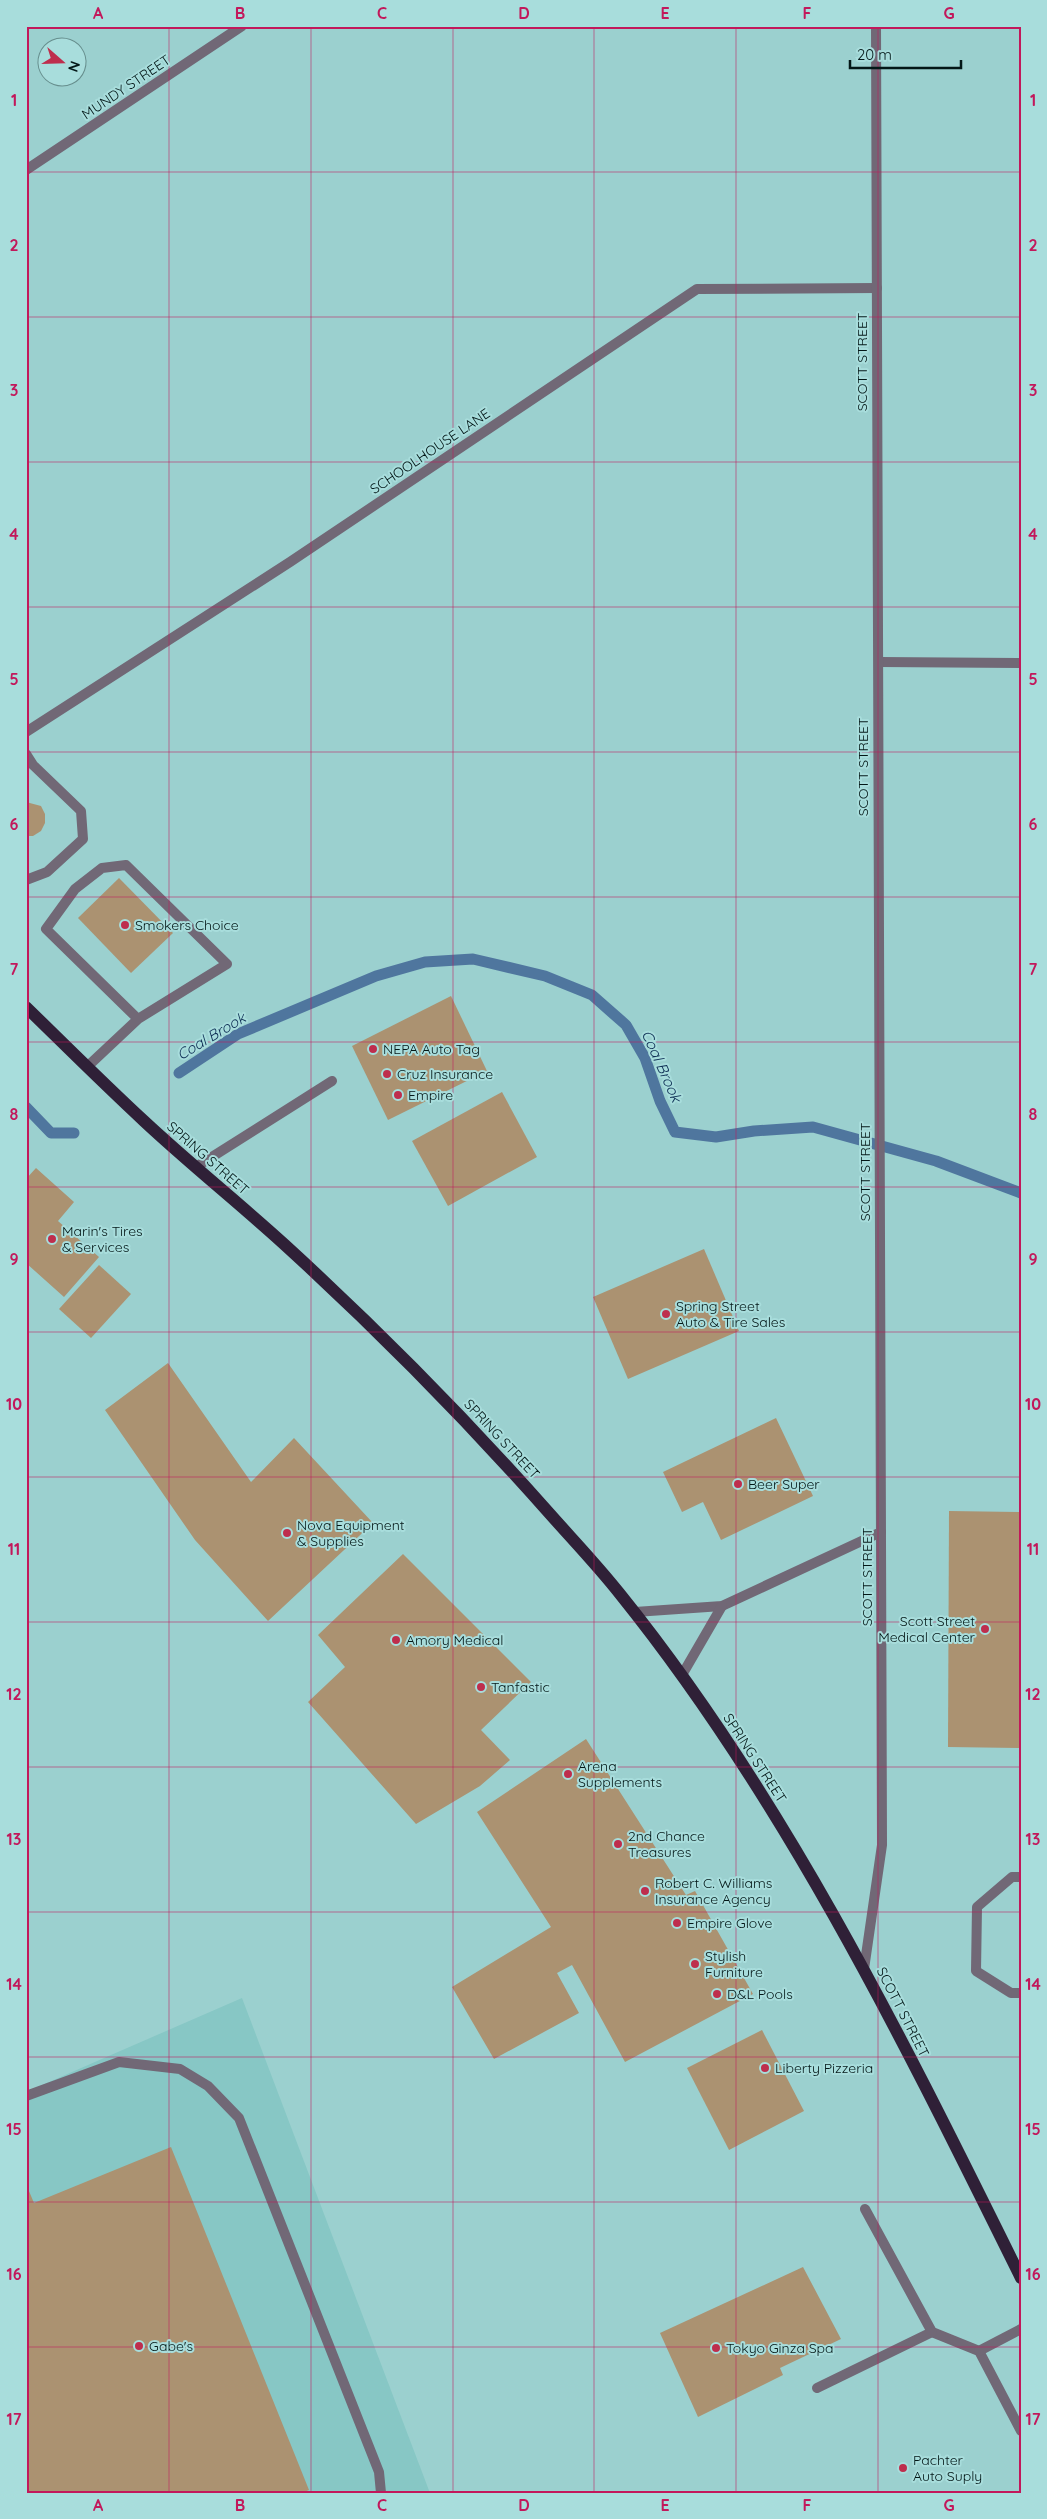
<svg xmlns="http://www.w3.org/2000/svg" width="1047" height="2519" font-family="Quicksand,sans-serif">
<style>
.built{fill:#87c7c5}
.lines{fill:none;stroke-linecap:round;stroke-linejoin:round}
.stream{stroke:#4f769e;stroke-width:11}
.building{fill:#ab9271}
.service{stroke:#716876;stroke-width:10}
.minor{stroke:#716876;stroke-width:10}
.tertiary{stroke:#716876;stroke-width:10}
.primary{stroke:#2f2037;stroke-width:12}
.grid{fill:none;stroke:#c2185b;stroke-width:1;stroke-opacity:0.55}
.poi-dot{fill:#be2e4d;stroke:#a8dddc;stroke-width:2}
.labels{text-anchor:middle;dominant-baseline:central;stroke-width:4;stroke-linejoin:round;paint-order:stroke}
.street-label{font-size:14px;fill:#031717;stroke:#a8dddc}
.poi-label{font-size:14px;fill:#031717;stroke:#a8dddc;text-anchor:start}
.water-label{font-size:15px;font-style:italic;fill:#0e2f54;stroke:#a8dddc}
.neatline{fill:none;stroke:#c2185b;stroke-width:2}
.grid-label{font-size:16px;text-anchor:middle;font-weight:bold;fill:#c2185b}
</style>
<rect width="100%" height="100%" fill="#9bd0cf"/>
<polygon class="built" points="242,1998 430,2493 26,2493 26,2092"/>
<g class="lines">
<g class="stream">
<polyline points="179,1073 238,1034 376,976 425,962 473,959 545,976 592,995 626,1025 645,1058 660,1101 675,1132 716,1137 754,1131 813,1127 936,1161 1021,1193"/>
<polyline points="26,1107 51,1133 74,1133"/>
</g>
</g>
<g class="building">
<polygon points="26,802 41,806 45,814 45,823 41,831 33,836 26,836"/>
<polygon points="119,878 173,933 131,973 78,918"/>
<polygon points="451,996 487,1071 388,1120 352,1046"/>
<polygon points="502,1092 537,1157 448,1206 412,1141"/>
<polygon points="36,1168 74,1202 58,1221 99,1257 64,1297 26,1263 26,1179"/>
<polygon points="704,1249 739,1331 628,1379 593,1297"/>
<polygon points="99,1265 131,1294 91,1338 59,1309"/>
<polygon points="168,1363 251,1482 294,1438 373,1523 268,1621 195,1540 105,1410"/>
<polygon points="776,1418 813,1496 721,1540 703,1502 682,1512 663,1472"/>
<polygon points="949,1511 1021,1512 1021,1748 948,1747"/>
<polygon points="403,1554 531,1682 481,1730 510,1760 480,1786 416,1824 308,1702 345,1667 318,1635"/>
<polygon points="586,1739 686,1895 695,1891 753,1994 625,2062 572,1965 557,1973 579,2013 494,2059 452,1987 551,1927 477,1812"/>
<polygon points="762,2030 804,2111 729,2150 687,2068"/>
<polygon points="171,2147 309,2490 302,2493 26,2493 26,2184 34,2203"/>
<polygon points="803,2267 841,2339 780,2368 783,2375 698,2417 660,2333"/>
</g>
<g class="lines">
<g class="service">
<polyline points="26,754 33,765 81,811 83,839 47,872 26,880"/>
<polyline points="88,1066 138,1019 227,964 126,865 102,868 75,889 46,929 138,1019"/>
<polyline points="196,1167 332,1081"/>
<polyline points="635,1612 722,1606 881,1532"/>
<polyline points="682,1675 722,1606"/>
<polyline points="1021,1877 1012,1877 977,1907 976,1971 1011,1993 1021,1993"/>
<polyline points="26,2096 119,2062 180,2069 208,2086 239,2118 379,2472 381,2493"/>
<polyline points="865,2209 932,2332 979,2351 1021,2431"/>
<polyline points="979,2351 1021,2329"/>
<polyline points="817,2388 932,2332"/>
</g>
<g class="minor">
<polyline points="26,170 242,26"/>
<polyline points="26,732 290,562 697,289 877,288"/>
</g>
<g class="tertiary">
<polyline points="880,662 1021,663"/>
<polyline points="864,1969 882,1845 876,26"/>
</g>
<path class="primary" d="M26 1007C65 1045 104 1084 144 1121 190 1164 239 1203 285 1245 378 1330 466 1419 550 1514 573 1540 598 1566 620 1594 786 1800 904 2042 1021 2278"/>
</g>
<path class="grid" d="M169 26V2493M311 26V2493M453 26V2493M594 26V2493M736 26V2493M878 26V2493M26 172H1021M26 317H1021M26 462H1021M26 607H1021M26 752H1021M26 897H1021M26 1042H1021M26 1187H1021M26 1332H1021M26 1477H1021M26 1622H1021M26 1767H1021M26 1912H1021M26 2057H1021M26 2202H1021M26 2347H1021"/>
<g class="poi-dot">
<circle cx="125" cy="925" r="5"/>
<circle cx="373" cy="1049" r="5"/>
<circle cx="387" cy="1074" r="5"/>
<circle cx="398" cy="1095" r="5"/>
<circle cx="52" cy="1239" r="5"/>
<circle cx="666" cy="1314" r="5"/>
<circle cx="738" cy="1484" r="5"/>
<circle cx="287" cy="1533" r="5"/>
<circle cx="985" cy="1629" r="5"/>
<circle cx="396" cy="1640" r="5"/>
<circle cx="481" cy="1687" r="5"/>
<circle cx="568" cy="1774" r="5"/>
<circle cx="618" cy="1844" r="5"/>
<circle cx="645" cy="1891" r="5"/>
<circle cx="677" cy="1923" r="5"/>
<circle cx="695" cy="1964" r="5"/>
<circle cx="717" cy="1994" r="5"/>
<circle cx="765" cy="2068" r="5"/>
<circle cx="139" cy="2346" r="5"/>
<circle cx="716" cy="2348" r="5"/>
<circle cx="903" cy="2468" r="5"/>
</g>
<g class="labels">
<g class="street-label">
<text transform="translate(126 87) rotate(-34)">MUNDY STREET</text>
<text transform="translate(862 362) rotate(-90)">SCOTT STREET</text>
<text transform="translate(430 451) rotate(-34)">SCHOOLHOUSE LANE</text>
<text transform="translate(863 767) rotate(-90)">SCOTT STREET</text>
<text transform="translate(208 1158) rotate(41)">SPRING STREET</text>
<text transform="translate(865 1172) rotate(-90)">SCOTT STREET</text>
<text transform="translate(502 1439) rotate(47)">SPRING STREET</text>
<text transform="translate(867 1577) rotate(-90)">SCOTT STREET</text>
<text transform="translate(755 1758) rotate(57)">SPRING STREET</text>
<text transform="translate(903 2012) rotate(63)">SCOTT STREET</text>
</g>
<g class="poi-label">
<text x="135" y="925">Smokers Choice</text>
<text x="383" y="1049">NEPA Auto Tag</text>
<text x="397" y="1074">Cruz Insurance</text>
<text x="408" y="1095">Empire</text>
<text x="62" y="1231">Marin's Tires<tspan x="62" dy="16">&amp; Services</tspan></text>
<text x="676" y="1306">Spring Street<tspan x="676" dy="16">Auto &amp; Tire Sales</tspan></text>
<text x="748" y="1484">Beer Super</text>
<text x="297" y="1525">Nova Equipment<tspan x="297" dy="16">&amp; Supplies</tspan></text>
<text x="975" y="1621" text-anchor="end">Scott Street<tspan x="975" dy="16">Medical Center</tspan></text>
<text x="406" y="1640">Amory Medical</text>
<text x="491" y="1687">Tanfastic</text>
<text x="578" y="1766">Arena<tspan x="578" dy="16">Supplements</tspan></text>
<text x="628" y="1836">2nd Chance<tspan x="628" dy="16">Treasures</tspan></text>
<text x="655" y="1883">Robert C. Williams<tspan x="655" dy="16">Insurance Agency</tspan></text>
<text x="687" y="1923">Empire Glove</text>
<text x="705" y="1956">Stylish<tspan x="705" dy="16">Furniture</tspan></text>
<text x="727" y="1994">D&amp;L Pools</text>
<text x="775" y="2068">Liberty Pizzeria</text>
<text x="149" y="2346">Gabe's</text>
<text x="726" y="2348">Tokyo Ginza Spa</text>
<text x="913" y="2460">Pachter<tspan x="913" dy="16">Auto Suply</tspan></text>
</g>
<g class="water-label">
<text transform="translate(211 1036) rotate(-31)">Coal Brook</text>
<text transform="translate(662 1066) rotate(66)">Coal Brook</text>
</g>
</g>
<rect width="1047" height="2519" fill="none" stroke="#a8dddc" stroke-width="55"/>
<g transform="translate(62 62) rotate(110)"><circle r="24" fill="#a8dddc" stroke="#668e8d"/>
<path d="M0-4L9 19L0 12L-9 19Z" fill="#be2e4d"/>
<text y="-8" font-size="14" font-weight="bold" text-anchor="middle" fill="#031717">N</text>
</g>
<path d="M850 60v8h111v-8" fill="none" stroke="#031717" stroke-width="2.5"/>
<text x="857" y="60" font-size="15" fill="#031717" stroke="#a8dddc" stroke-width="4" paint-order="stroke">20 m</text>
<rect x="28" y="28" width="992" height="2464" class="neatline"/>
<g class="grid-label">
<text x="98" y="19">A</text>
<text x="240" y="19">B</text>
<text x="382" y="19">C</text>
<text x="524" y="19">D</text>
<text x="665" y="19">E</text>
<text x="807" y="19">F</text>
<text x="949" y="19">G</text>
<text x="14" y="106">1</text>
<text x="1033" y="106">1</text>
<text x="14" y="251">2</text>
<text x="1033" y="251">2</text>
<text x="14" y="396">3</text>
<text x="1033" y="396">3</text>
<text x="14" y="540">4</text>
<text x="1033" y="540">4</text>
<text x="14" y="685">5</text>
<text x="1033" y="685">5</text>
<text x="14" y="830">6</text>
<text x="1033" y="830">6</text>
<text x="14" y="975">7</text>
<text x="1033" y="975">7</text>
<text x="14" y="1120">8</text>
<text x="1033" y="1120">8</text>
<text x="14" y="1265">9</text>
<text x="1033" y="1265">9</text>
<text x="14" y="1410">10</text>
<text x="1033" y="1410">10</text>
<text x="14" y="1555">11</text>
<text x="1033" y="1555">11</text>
<text x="14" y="1700">12</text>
<text x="1033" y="1700">12</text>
<text x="14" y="1845">13</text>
<text x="1033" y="1845">13</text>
<text x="14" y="1990">14</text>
<text x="1033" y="1990">14</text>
<text x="14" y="2135">15</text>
<text x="1033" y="2135">15</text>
<text x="14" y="2280">16</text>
<text x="1033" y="2280">16</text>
<text x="14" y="2425">17</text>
<text x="1033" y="2425">17</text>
<text x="98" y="2511">A</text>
<text x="240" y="2511">B</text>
<text x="382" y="2511">C</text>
<text x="524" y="2511">D</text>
<text x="665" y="2511">E</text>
<text x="807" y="2511">F</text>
<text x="949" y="2511">G</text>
</g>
</svg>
